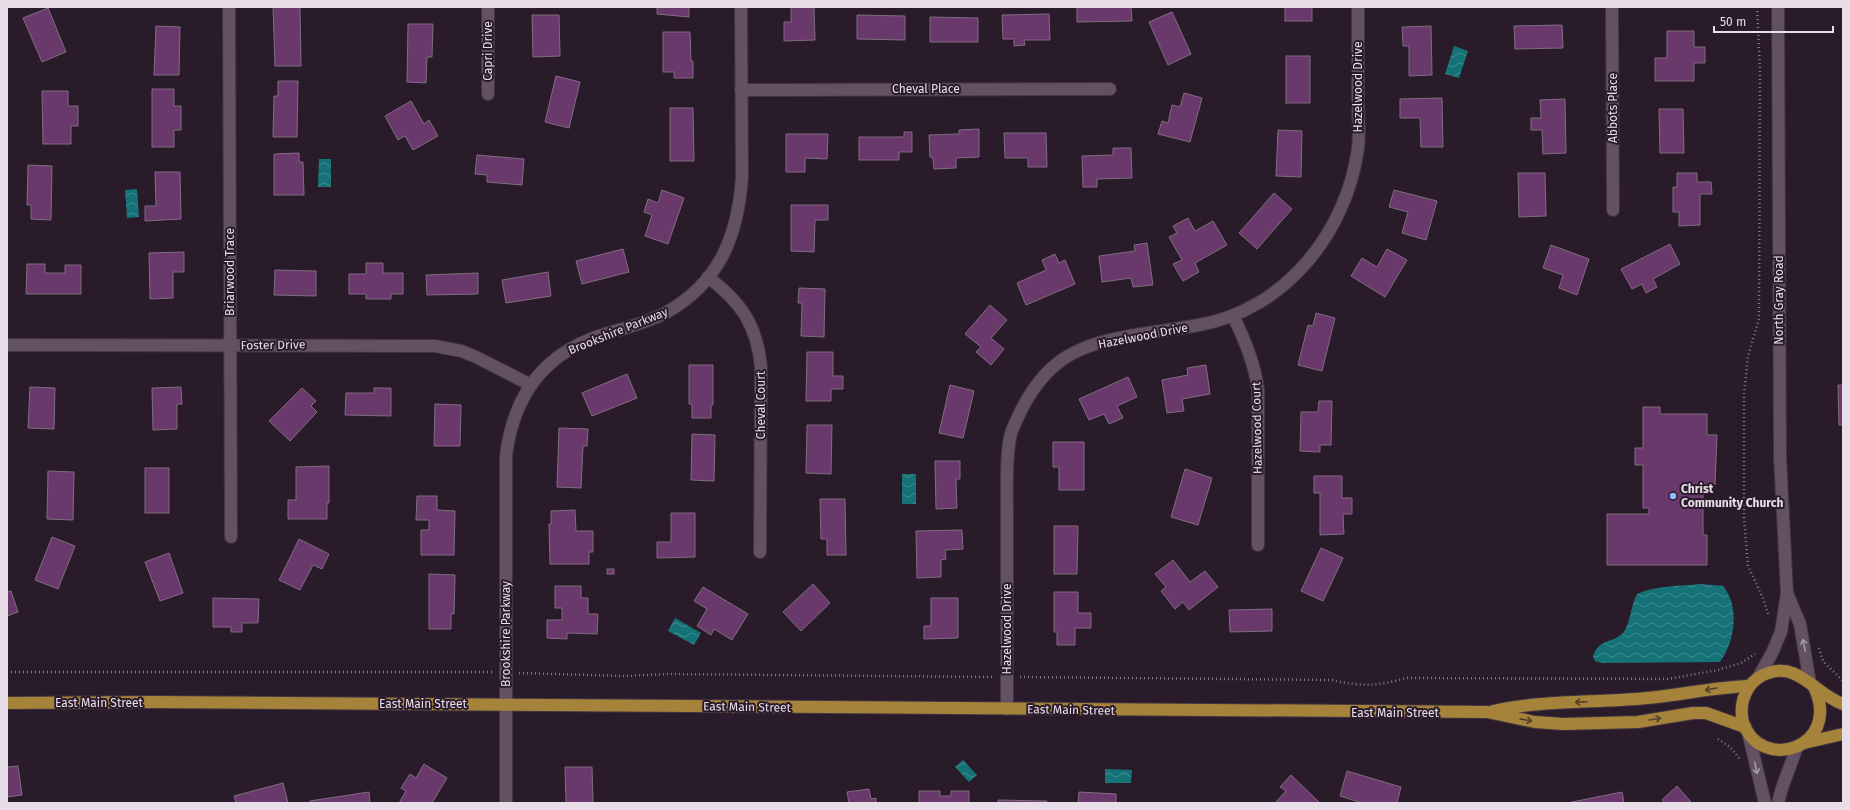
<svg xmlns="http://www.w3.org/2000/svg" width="1850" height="810" font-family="'Fira Sans',sans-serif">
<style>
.water{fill:url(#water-waves)}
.building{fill:#6a396b;stroke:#806d80}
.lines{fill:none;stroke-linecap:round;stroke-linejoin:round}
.minor-casing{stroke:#413541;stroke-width:14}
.major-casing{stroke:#413541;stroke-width:14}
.path{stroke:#867a86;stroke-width:2.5;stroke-dasharray:1 3;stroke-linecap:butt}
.minor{stroke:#625162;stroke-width:12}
.major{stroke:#a6833a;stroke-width:12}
.oneway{stroke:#a598a5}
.oneway2{stroke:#553f30}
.poi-dot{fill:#93b7fd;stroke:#2a1b2a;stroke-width:1.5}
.labels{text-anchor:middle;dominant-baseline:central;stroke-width:4;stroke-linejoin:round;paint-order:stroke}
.street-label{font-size:12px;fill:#e8dee8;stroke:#2a1b2a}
.poi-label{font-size:12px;font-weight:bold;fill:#e8dee8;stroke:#2a1b2a;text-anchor:start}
</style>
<defs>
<pattern id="water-waves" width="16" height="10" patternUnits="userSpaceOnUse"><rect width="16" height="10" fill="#157276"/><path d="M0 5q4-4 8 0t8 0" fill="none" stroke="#428c90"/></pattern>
</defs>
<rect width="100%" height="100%" fill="#2a1b2a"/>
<g class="water">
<polygon points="1454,46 1468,51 1459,78 1445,74"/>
<polygon points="319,159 331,159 331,187 318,187"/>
<polygon points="137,189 139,217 127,218 125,190"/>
<rect x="902" y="474" width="14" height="30"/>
<path d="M1701 584 1723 586C1740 606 1735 642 1720 662L1602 663 1595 661 1593 657C1598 637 1617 644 1625 630 1631 619 1631 605 1637 594 1657 585 1680 586 1701 584Z"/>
<polygon points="675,618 701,633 694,645 668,631"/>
<polygon points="963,760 977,775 969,782 955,767"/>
<polygon points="1105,769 1132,770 1131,783 1105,783"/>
</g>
<g class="building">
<polygon points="273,7 300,7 301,66 275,66"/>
<polygon points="657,7 689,7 689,17 657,14"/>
<polygon points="791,7 814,7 815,40 784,41 784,22 791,22"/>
<polygon points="1077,7 1131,7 1132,21 1077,22"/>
<rect x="1285" y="7" width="27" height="14"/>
<polygon points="48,8 66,52 42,62 23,18"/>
<polygon points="1172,12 1191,54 1168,65 1149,22"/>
<polygon points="1049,14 1050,40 1024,40 1025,45 1014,46 1014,39 1003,39 1002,15"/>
<polygon points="532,15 559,15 560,56 533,57"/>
<polygon points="857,15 905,16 905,40 857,39"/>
<polygon points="930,17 978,18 978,42 930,42"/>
<polygon points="408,24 433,24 432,57 427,57 426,83 407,82"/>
<polygon points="1562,25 1563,48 1515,49 1514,26"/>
<polygon points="156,26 180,27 179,75 154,75"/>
<polygon points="1431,26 1432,75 1409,76 1409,46 1403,46 1402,27"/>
<polygon points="1667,31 1694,31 1694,47 1705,47 1705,63 1694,63 1694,81 1655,81 1655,58 1667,58"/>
<polygon points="663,32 690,32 691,61 693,61 693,78 674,78 674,72 663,72"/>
<rect x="1286" y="56" width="24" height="47"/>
<polygon points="556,76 580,82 569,128 545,122"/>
<polygon points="278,81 298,81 297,137 273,137 274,96 278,96"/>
<polygon points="152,89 174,89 174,106 181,106 181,130 174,130 174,147 152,147"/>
<polygon points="42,91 68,91 68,106 78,106 78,126 71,126 71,144 43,144"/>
<polygon points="1184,93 1202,98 1190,142 1158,134 1162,121 1168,123 1172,105 1180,107"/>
<polygon points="1442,98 1443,147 1421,147 1420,118 1400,118 1400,99"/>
<polygon points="1565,99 1566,153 1543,154 1542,130 1531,130 1531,118 1541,118 1540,100"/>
<polygon points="411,101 424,124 429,120 438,136 413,150 405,136 398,140 385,116"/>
<polygon points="670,108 693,108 694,161 670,161"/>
<polygon points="1659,109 1683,109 1684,153 1660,153"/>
<polygon points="979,129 979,157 956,158 956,168 934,169 933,158 930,157 929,135 959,134 959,130"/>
<polygon points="1278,130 1302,131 1301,177 1276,176"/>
<polygon points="904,132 912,132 912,152 899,152 899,160 859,160 859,137 904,137"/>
<polygon points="1004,133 1046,133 1047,167 1028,167 1028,158 1005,158"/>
<polygon points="786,134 828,134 827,159 805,158 805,172 786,172"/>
<polygon points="1113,148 1131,148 1132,178 1097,179 1097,187 1083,187 1082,156 1113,155"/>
<polygon points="299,153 299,162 303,162 304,195 274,195 274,154"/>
<polygon points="477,155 524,159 522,185 487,182 487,175 475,174"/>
<polygon points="28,165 52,166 51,220 31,219 31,205 27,205"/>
<polygon points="155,172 180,172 181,219 145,221 145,206 156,206"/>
<polygon points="1518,173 1545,173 1546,216 1519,217"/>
<polygon points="1677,173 1697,173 1697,182 1711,182 1712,194 1700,194 1700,225 1679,226 1679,212 1673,212 1673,187 1677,187"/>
<polygon points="662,190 684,198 668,244 645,236 652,215 644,212 648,199 658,203"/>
<polygon points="1394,190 1437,201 1426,240 1402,233 1408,212 1389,207"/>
<polygon points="1274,193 1292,209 1257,249 1239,233"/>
<polygon points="791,205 828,205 828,220 815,220 814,252 791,251"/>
<polygon points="1188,218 1195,231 1213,221 1227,245 1195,263 1199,272 1183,281 1173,264 1182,260 1169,237 1177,233 1173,226"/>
<polygon points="1147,243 1153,285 1133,287 1131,278 1102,282 1099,256 1135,251 1134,245"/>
<polygon points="1670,244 1680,264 1653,279 1657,287 1646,293 1642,284 1632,289 1621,269"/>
<polygon points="1551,245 1589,259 1577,295 1559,288 1563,275 1543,268"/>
<polygon points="623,249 629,272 582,284 576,261"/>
<polygon points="1387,249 1407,260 1385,297 1351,276 1362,258 1377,267"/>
<polygon points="184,252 184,272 173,272 173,298 150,299 149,253"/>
<polygon points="1055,254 1059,263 1065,260 1075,284 1026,305 1017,283 1046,270 1042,260"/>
<polygon points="366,263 383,263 383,273 403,273 403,294 391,294 391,299 366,299 366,294 349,294 349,274 366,274"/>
<polygon points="27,264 45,264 45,273 65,273 65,265 81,265 81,294 26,294"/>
<polygon points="275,270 316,271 316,296 274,295"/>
<polygon points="548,272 551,296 506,303 502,280"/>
<polygon points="478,273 478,294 427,295 426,275"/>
<polygon points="799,288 825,289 824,337 801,336 802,303 798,303"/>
<polygon points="990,305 1007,320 991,338 1004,349 991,365 976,352 981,347 965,334"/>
<polygon points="1316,313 1335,318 1322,371 1298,365 1308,325 1313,326"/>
<polygon points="807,352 833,352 833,376 843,376 843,389 831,389 831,401 806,401"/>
<polygon points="689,365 713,365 713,405 711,405 711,418 692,418 692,404 689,404"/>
<polygon points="1206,365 1210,394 1182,399 1184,411 1167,413 1162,380 1188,375 1187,368"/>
<polygon points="627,374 637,398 592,416 582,393"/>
<polygon points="1128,377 1137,397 1117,406 1123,418 1109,424 1104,414 1089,420 1079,399"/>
<polygon points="950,385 974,391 963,438 939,433"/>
<polygon points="1838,385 1843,385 1843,425 1839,425"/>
<polygon points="30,387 55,388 54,429 28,428"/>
<polygon points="181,387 182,404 177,404 177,429 153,430 152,388"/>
<polygon points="302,388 316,401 311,406 317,412 290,441 269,421"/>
<polygon points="374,388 391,388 391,416 345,415 346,393 374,393"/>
<polygon points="1319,401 1332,401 1331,445 1320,445 1320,452 1300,451 1301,412 1318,412"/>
<polygon points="435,404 461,405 460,446 434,446"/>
<polygon points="1643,407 1660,407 1660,414 1707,414 1707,435 1717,435 1715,485 1703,485 1703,535 1707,535 1707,565 1607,565 1607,514 1649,514 1649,508 1643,508 1643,465 1635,465 1635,448 1643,448"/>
<polygon points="807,425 832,425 831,474 806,473"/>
<polygon points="559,428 588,429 587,446 583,446 581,488 557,487"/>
<polygon points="692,434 715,435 714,481 691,480"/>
<polygon points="1053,442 1084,442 1084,490 1059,490 1059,467 1053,467"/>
<polygon points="935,461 960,461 960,479 956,479 957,508 936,509"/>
<polygon points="329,466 329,503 327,503 327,519 288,519 288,500 296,500 296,467"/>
<rect x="145" y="468" width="24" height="45"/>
<polygon points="1185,469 1212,478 1198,525 1171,517"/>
<polygon points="48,471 74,472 73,520 47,519"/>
<polygon points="1314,476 1342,476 1342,498 1352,498 1352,514 1343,514 1344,534 1320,535 1320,493 1314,493"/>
<polygon points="417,496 437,496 437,510 455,511 454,555 421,555 421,530 429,530 429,520 416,520"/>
<polygon points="820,499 845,499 846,555 827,555 827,539 821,539"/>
<polygon points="575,510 576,531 593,531 593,552 589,552 589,564 550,564 549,524 551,524 551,511"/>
<polygon points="671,513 695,513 695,557 657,558 657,542 671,542"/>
<polygon points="1054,526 1078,526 1077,574 1054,574"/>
<polygon points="962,530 963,549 945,550 946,559 941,560 941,577 917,578 916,531"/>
<polygon points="52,537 75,546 58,589 35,580"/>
<polygon points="299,539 329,554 322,569 313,565 300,590 279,580"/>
<polygon points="1321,548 1343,558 1323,601 1301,591"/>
<polygon points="169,553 183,593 160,601 145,562"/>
<polygon points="1173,560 1190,582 1205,571 1218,587 1189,610 1183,602 1175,609 1161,591 1166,587 1155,574"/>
<rect x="607" y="569" width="7" height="5"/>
<polygon points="429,574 455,575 454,614 451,614 451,629 429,629"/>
<polygon points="813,584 830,603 801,631 783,612"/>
<polygon points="555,586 581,586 581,598 588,598 588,614 598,614 597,634 567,633 567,639 547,638 547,620 562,620 562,608 555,608"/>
<polygon points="703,587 748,614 732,640 714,629 711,635 697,626 707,609 694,601"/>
<polygon points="11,591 18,612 7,616 7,592"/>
<polygon points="1054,592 1078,592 1078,613 1091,613 1091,628 1075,628 1075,645 1057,645 1057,632 1054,632"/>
<polygon points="213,598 259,599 258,623 242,623 242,632 231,632 231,627 213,627"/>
<polygon points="931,598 958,598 958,638 924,639 924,626 931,626"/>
<polygon points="1272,609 1272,631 1230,632 1229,610"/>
<polygon points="424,764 447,778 432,803 399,803 406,791 401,788 410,774 416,778"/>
<polygon points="18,766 22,795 7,797 7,767"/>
<polygon points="565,767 592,767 593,803 566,803"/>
<polygon points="1347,771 1401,787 1397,803 1362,803 1340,796"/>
<polygon points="1291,775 1320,803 1275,803 1286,791 1280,787"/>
<polygon points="283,783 288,803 236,803 234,796"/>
<polygon points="1677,786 1691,802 1665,803 1662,800"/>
<polygon points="869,789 871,799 876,798 876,803 849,803 847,792"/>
<polygon points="919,791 940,791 940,796 951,796 951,791 969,791 969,803 919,803"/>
<polygon points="369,792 370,803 310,803 310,801"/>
<polygon points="1079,792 1116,794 1116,803 1078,803"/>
<polygon points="1622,792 1624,803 1567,803"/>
<polygon points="998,800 1047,801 1047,803 998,803"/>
</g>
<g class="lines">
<g class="minor-casing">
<g id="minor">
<polyline points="229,7 231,537"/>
<polyline points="488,7 488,94"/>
<polyline points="1612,7 1613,210"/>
<polyline points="741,90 1110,89"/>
<path d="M708 277C741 302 757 325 761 367L760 552"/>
<path d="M1233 316C1245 340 1255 364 1258 390V545"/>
<polyline points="7,345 435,346 461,351 476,357 531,385"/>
<polyline points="1787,593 1800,624 1810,683"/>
<polyline points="1758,678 1772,653 1781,632 1787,593 1780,457 1778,7"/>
<path d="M1007 709C1007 644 1007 579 1007 514 1007 493 1005 445 1013 428 1024 402 1037 379 1059 362 1094 335 1157 333 1199 325 1285 310 1347 232 1358 148 1360 133 1358 117 1358 102 1358 71 1358 39 1358 7"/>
<polyline points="1748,732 1765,803"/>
<path d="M506 803V456C513 399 540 357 596 337 619 329 646 324 667 312 720 282 738 235 742 177L741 7"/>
<polyline points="1778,803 1782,788 1797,747"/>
</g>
</g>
<g class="major-casing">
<g id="major">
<path d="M1814 687C1843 748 1760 774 1743 722 1740 710 1742 698 1749 687 1753 681 1761 675 1768 673 1799 662 1816 695 1843 704"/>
<polyline points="7,703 153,702 1487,712 1535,722 1564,724 1638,722 1693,713 1706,713 1745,727"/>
<path d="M1493 711C1543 700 1595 703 1647 698 1681 695 1715 687 1749 686"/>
<polyline points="1804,743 1843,734"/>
</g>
</g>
<g class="path">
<polyline points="1757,7 1760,70 1759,319 1748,356 1744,394 1744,518 1748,566 1762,596 1769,616"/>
<polyline points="1819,648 1823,661 1843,681"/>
<polyline points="7,672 492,672"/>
<polyline points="519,673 625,676 669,674 993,677"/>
<path d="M1020 677 1332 680C1362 687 1377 686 1407 678L1668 679 1718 670 1741 663 1755 654"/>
<polyline points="1718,739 1730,747 1740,759"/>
</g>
<use href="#minor" class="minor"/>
<use href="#major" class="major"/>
</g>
<defs><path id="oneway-shaft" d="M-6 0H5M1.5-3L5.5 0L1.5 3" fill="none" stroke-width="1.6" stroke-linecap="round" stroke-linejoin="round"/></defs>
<g class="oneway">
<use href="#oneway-shaft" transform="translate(1804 645) rotate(-101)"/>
<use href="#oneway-shaft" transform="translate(1756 768) rotate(77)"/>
</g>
<g class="oneway2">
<use href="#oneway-shaft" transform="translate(1711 689) rotate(170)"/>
<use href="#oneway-shaft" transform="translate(1581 702) rotate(178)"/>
<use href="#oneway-shaft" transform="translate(1655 719) rotate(-9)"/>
<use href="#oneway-shaft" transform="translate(1526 720) rotate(11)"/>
</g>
<circle class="poi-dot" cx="1673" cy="496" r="4"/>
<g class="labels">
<g class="street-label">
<text transform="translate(488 51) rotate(-90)">Capri Drive</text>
<text transform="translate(1358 87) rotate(-90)">Hazelwood Drive</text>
<text x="926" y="89">Cheval Place</text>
<text transform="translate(1613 108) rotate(-90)">Abbots Place</text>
<text transform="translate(230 272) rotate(-90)">Briarwood Trace</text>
<text transform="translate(1779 300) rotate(-90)">North Gray Road</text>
<text transform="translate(618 331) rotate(-22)">Brookshire Parkway</text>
<text transform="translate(1143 336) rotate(-11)">Hazelwood Drive</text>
<text transform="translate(273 345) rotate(-1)">Foster Drive</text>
<text transform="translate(761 405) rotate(-90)">Cheval Court</text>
<text transform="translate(1257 428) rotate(-91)">Hazelwood Court</text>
<text transform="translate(1007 629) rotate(-90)">Hazelwood Drive</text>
<text transform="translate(506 634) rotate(-90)">Brookshire Parkway</text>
<text x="99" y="703">East Main Street</text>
<text x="423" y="704">East Main Street</text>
<text transform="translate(747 707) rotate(1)">East Main Street</text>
<text transform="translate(1071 710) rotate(1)">East Main Street</text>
<text x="1395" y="713">East Main Street</text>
</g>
<g class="poi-label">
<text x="1681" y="489">Christ<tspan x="1681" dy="14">Community Church</tspan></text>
</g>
</g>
<rect width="1850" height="810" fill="none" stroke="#e8dee8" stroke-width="16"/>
<path d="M1714 26v6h119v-6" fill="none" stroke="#e8dee8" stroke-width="2"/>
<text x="1720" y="26" font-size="12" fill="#e8dee8" stroke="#2a1b2a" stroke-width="3" paint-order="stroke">50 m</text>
</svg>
